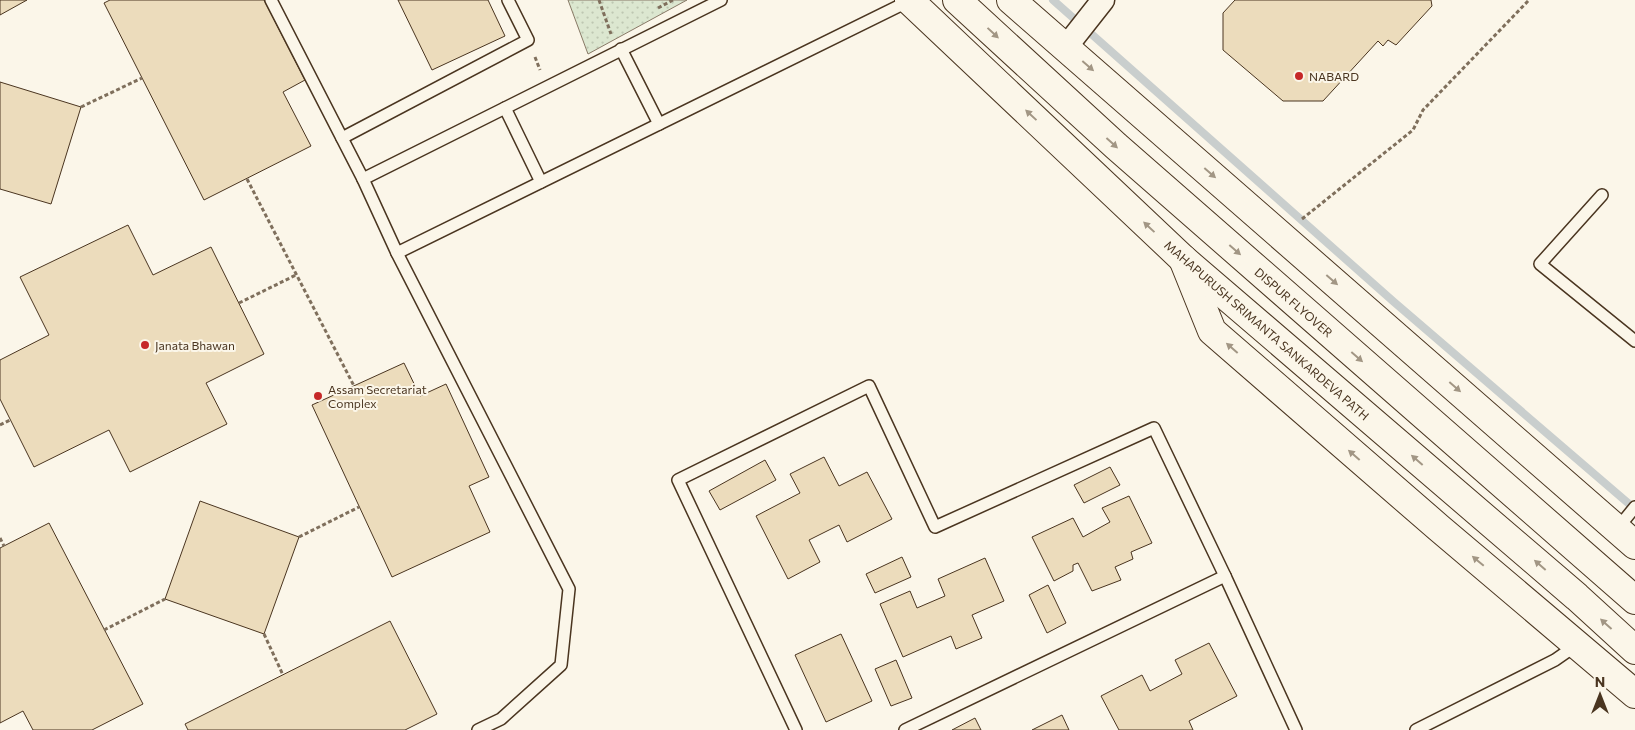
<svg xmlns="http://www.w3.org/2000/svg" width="1635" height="730" font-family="Commissioner,sans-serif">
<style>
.park{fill:url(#park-dots);stroke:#887966}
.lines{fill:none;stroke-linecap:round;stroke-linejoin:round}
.stream{stroke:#c9cecd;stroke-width:8}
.building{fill:#ecdcbc;stroke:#4a3520}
.service-casing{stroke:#4a3520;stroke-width:14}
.minor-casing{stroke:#4a3520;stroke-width:25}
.secondary-casing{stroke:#4a3520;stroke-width:30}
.primary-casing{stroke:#4a3520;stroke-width:30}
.path{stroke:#7f6f5c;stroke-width:3;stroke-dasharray:4 2.5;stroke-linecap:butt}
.service{stroke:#fbf6e9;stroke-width:11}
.minor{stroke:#fbf6e9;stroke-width:22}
.secondary{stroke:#fbf6e9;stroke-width:28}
.primary{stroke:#fbf6e9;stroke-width:28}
.oneway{fill:#a29684}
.poi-dot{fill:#c62828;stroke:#fbf6e9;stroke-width:2}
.labels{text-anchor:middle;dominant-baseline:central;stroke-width:4;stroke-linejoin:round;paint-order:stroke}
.poi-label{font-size:12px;fill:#4a3520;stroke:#fbf6e9;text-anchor:start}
.street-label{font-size:12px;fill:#4a3520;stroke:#fbf6e9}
</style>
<defs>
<pattern id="park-dots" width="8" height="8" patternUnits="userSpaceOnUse" patternTransform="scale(1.25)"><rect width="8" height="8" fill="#dce7d0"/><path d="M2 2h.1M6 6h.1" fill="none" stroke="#bec7b2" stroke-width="1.8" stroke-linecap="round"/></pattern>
</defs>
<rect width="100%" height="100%" fill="#fbf6e9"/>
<polygon class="park" points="568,0 687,0 588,54"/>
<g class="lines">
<polyline class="stream" points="1053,0 1394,302 1635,509"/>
</g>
<g class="building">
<polygon points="0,0 27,0 0,15"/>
<polygon points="110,0 264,0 305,80 283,92 311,146 204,200 104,3"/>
<polygon points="398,0 488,0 505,36 432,70"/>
<polygon points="1235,0 1431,0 1432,6 1396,45 1388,40 1383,46 1378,41 1323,101 1283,101 1223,50 1223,13"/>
<polygon points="0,82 81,107 51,204 0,189"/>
<polygon points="128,225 153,275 211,247 264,354 206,383 227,424 130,472 109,430 34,467 0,399 0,360 49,335 20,277"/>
<polygon points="404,363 420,396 446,384 489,477 469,486 490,532 392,577 312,405"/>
<polygon points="824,457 839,486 867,472 892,519 847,542 839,525 809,540 820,562 788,579 756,516 800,493 790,474"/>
<polygon points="765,460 776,480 720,510 709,491"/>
<polygon points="1110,467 1120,485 1084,503 1074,485"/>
<polygon points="1129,496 1152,543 1131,552 1133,559 1115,567 1121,580 1092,591 1078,563 1073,565 1073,571 1054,581 1032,537 1073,518 1083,537 1110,522 1102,508"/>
<polygon points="200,501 299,537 264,634 165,599"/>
<polygon points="49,523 143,704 92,730 33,730 23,711 0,723 0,548"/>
<polygon points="902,557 911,577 875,593 866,574"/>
<polygon points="985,558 1004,601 972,615 982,638 956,649 951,636 903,657 880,604 910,591 917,608 945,596 938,579"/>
<polygon points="1048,585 1066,623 1047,633 1029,595"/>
<polygon points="390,621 437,714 405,730 188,730 185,724"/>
<polygon points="841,634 872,701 826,722 795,655"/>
<polygon points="1209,643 1237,696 1189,721 1193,730 1119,730 1101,696 1142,675 1150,691 1182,674 1175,660"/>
<polygon points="896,660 912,698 891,706 875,669"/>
<polygon points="1062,715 1069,730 1032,730"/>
<polygon points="975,718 981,730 952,730"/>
</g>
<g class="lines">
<g class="service-casing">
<g id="service">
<polyline points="271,0 363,179"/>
<polyline points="721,0 363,179 397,253 909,1"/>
<polyline points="621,49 659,124"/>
<polyline points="505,108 541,182"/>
<polyline points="342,138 528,40 508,0"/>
<polyline points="1602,195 1540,264 1635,341"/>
<polyline points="397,253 569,589 561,665 501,719 478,730"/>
<polyline points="1617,529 1635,507"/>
<polyline points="796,730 678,480 869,386 935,527 1154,428 1225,576"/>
<polyline points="905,730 1225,576 1296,730"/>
<polyline points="1416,730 1555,660 1578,644"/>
</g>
</g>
<g class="minor-casing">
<polyline id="minor" points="1066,47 1103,0"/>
</g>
<g class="secondary-casing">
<polyline id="secondary" points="1183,259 1212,331 1439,528 1635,694"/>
</g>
<g class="primary-casing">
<g id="primary">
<polyline points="909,0 1183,259 1577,597 1635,650"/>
<polyline points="957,0 1116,146 1635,600"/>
<polyline points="1011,0 1635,545"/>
</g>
</g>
<g class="path">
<polyline points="599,0 611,34"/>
<polyline points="658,8 673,0"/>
<polyline points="535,57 540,70"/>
<polyline points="81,107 142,78"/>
<polyline points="247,179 354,386"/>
<polyline points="1302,219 1413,130 1423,110 1529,0"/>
<polyline points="239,303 296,275"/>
<polyline points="0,425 10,420"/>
<polyline points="299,537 359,507"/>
<polyline points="0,538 4,546"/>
<polyline points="104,630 165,599"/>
<polyline points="264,634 283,675"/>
</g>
<use href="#service" class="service"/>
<use href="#minor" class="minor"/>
<use href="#secondary" class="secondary"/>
<use href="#primary" class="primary"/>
</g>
<defs><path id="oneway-solid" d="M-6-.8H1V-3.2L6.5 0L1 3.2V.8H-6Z" transform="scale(1.25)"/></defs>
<g class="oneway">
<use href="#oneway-solid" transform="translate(993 33) rotate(43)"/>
<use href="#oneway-solid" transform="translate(1088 66) rotate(41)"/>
<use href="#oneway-solid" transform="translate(1031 115) rotate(-137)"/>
<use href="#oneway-solid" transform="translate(1112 143) rotate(42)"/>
<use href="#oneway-solid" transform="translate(1210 173) rotate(41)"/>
<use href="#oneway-solid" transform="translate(1149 227) rotate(-137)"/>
<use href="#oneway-solid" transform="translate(1235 250) rotate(41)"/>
<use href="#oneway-solid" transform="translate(1332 280) rotate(41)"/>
<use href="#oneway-solid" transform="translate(1232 348) rotate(-139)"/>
<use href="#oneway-solid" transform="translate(1357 357) rotate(41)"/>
<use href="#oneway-solid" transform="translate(1455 387) rotate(41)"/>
<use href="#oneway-solid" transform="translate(1354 455) rotate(-139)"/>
<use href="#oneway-solid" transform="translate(1417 460) rotate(-139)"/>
<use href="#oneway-solid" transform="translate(1478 561) rotate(-140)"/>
<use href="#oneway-solid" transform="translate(1540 565) rotate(-139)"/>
<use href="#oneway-solid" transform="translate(1606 624) rotate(-138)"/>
</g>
<g class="poi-dot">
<circle cx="1299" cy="76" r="5"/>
<circle cx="145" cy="345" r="5"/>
<circle cx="318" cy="396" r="5"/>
</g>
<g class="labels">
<g class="poi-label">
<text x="1309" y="76">NABARD</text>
<text x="155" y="345">Janata Bhawan</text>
<text x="328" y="389">Assam Secretariat<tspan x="328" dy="14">Complex</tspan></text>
</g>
<g class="street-label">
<text transform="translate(1294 302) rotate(41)">DISPUR FLYOVER</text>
<text transform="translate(1267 330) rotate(41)">MAHAPURUSH SRIMANTA SANKARDEVA PATH</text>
</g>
</g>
<g transform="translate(1600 695)" stroke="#fbf6e9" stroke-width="4" paint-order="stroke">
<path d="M0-4L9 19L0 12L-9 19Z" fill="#4a3520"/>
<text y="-8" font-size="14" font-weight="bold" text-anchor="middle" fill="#4a3520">N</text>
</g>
</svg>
